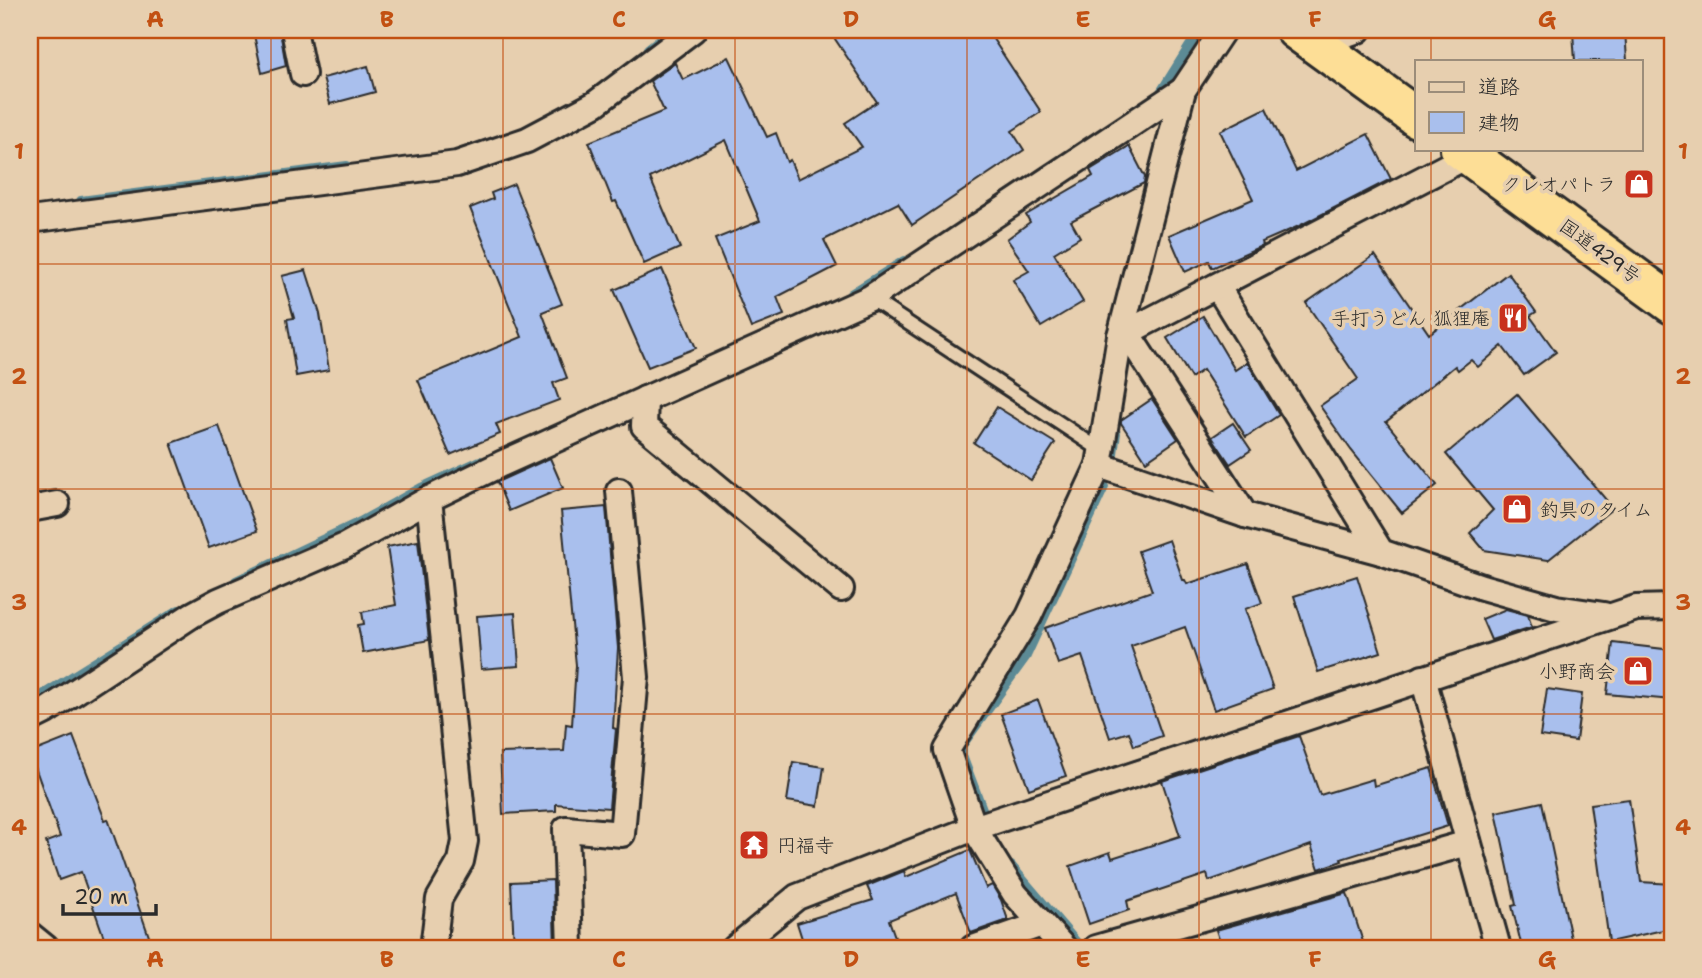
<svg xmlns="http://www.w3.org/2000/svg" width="1702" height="978" font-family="'Shantell Sans','Klee One',sans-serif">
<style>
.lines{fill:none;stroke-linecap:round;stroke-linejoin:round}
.stream{stroke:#5c8a95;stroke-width:10}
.building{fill:#a9bfed;stroke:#2b2b2b;stroke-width:2}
.lane-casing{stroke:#2b2b2b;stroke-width:18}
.street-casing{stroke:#2b2b2b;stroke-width:30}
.highway-casing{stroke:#2b2b2b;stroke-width:44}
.lane{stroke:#e7cfaf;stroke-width:12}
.street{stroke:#e7cfaf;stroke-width:24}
.highway{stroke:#fdde96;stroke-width:38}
.grid{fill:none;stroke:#c25012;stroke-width:2;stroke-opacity:0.55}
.labels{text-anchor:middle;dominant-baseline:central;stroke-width:7;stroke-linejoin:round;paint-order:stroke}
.poi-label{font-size:19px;fill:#2b2b2b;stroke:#e7cfaf;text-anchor:end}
.street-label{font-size:19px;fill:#2b2b2b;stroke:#e7cfaf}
.neatline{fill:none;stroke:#c25012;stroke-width:2.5}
.grid-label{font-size:23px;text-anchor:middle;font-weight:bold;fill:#c25012}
</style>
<rect width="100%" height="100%" fill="#e7cfaf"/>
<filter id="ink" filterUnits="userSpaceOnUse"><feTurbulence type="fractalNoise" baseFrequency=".0143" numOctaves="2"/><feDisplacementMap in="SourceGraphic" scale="14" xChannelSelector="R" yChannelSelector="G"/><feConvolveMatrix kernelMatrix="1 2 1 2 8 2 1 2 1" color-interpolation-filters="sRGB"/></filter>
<g filter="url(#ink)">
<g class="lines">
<g class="stream">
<polyline points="648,49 672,30"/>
<polyline points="1158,97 1200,30"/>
<polyline points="81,201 347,166"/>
<polyline points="851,294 904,261"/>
<polyline points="1112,460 1116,433"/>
<polyline points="236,581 360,522 421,488 480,461"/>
<polyline points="30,703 179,610"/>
<polyline points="987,822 962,756 962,745 1026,656 1104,487"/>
<polyline points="1011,866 1081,948"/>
</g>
</g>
<g class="building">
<polygon points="253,30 280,30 286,66 262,73"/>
<polygon points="829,30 987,30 1041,112 1012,131 1024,150 912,225 898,203 824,240 837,266 777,297 784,315 751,328 715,239 760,221 726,140 650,178 680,248 644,264 616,201 613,202 589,142 664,111 650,81 671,66 675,63 683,80 729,57 767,137 776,133 787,162 790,160 798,179 862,147 845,123 877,102"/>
<polygon points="1625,30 1627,61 1575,61 1573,32"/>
<polygon points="368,66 375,92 330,104 323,78"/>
<polygon points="1266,108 1296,171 1368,134 1391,179 1299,226 1262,242 1263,245 1259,247 1212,268 1209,261 1185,272 1169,235 1253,199 1220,131"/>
<polygon points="1129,146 1145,177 1144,183 1071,221 1080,237 1054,253 1083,302 1041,327 1013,280 1029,271 1007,239 1030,222 1026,215 1093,176 1090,170"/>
<polygon points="514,184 562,304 542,312 567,378 553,383 559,400 496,424 500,434 450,455 418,380 522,337 470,208 493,199 491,193"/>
<polygon points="1375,255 1429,334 1508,273 1536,312 1530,316 1556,352 1524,375 1502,346 1478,367 1471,360 1458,370 1455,366 1386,422 1437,485 1402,513 1351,450 1320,406 1358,379 1306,303"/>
<polygon points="662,269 696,348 648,367 614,290"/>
<polygon points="306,270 320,314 329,370 296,376 287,319 294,318 282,276"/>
<polygon points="1203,316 1235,370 1247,362 1279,415 1246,437 1203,370 1191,378 1167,338"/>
<polygon points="1517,394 1613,508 1548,560 1484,550 1470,533 1493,510 1446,454"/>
<polygon points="1152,399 1178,439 1146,461 1121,423 1121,420"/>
<polygon points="997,407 1055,443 1031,480 974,443"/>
<polygon points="1233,423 1251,450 1230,464 1212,437"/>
<polygon points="219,426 257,531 209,548 171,443"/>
<polygon points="550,458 563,488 509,511 497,482"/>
<polygon points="606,507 618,648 613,728 616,729 609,808 556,804 556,811 503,814 500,753 564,751 566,724 572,725 576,665 561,511"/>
<polygon points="1169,540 1183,580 1185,580 1187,584 1248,564 1262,603 1245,609 1273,689 1214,710 1185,627 1131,646 1162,736 1134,746 1129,732 1110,738 1082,656 1058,664 1045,628 1152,591 1138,551"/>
<polygon points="418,541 429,640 363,653 358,625 364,624 362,612 396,605 387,547"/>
<polygon points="1357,576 1381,652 1318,672 1294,596"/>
<polygon points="1506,609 1528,615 1532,627 1491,640 1482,619"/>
<polygon points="515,613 519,666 481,669 477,616"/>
<polygon points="1613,643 1672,650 1672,700 1607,694"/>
<polygon points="1547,689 1582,694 1576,741 1540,736"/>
<polygon points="1038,700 1066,776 1029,789 1001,714"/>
<polygon points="73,736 105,820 108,819 153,948 122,948 119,939 106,943 81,872 59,880 46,842 60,837 30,753"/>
<polygon points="1299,736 1320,795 1373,779 1374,786 1431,768 1448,826 1341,859 1342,861 1319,869 1311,845 1209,881 1207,874 1127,901 1129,910 1089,924 1070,866 1110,852 1112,858 1180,836 1162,781"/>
<polygon points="793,762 824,767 818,806 787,801"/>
<polygon points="1629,799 1641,882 1672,884 1672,928 1609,942 1590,804"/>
<polygon points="1542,802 1573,948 1522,948 1512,906 1516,905 1496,812"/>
<polygon points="970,850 986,888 992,885 1001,900 1008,920 971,933 956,893 889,920 899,948 805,948 797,923 873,900 867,886 904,871 906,877"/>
<polygon points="553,880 555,948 514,948 511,882"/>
<polygon points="1347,893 1365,948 1222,948 1216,930"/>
</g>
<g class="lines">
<g class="lane-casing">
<polyline id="lane" points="870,298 1102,451"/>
</g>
<g class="street-casing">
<g id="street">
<polyline points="294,30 303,74"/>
<polyline points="1316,45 1358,30"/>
<polyline points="30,220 457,164 527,140 595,104 693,30"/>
<polyline points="1217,286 1381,552 1482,587 1556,608 1604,615"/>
<polyline points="1127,333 1245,515"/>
<polyline points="1120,336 1469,155"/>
<polyline points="645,399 644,426 841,589"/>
<polyline points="1099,465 1245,515 1381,552"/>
<polyline points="429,499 465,841 461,861 439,899 433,948"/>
<polyline points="30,509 57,504"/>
<polyline points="1423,678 1498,948"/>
<polyline points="30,719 46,711 192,615 218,601 345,546 429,499 501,464 870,298 1183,90"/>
<polyline points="30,935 46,948"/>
<polyline points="570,948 566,829 622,834 636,677 619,491"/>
<polyline points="735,948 797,897 974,828 1636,608 1672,607"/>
<polyline points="973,948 1042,924"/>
<polyline points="1064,948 1015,894 974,828 947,750 1029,616 1099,465 1120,336 1183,90 1223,30"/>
<polyline points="1096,948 1468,843"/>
</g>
</g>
<g class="highway-casing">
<g id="highway">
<polyline points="1296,30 1417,118"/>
<polyline points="1460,149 1672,304"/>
</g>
</g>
<use href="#lane" class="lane"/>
<use href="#street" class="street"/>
<use href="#highway" class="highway"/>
</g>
</g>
<path class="grid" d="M271 30V948M503 30V948M735 30V948M967 30V948M1199 30V948M1431 30V61M1431 149V948M30 264H1672M30 489H1672M30 714H1672"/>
<defs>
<g id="shop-square" transform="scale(1.575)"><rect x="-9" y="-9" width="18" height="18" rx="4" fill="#c8321e" stroke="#e7cfaf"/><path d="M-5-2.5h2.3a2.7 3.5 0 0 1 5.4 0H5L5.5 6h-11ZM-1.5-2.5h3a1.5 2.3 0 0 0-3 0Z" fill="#fff"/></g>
<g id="restaurant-square" transform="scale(1.575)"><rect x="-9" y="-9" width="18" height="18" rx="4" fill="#c8321e" stroke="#e7cfaf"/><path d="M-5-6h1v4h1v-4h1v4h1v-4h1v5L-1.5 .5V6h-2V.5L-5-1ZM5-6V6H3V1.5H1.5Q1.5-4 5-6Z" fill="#fff"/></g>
<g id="temple-square" transform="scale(1.575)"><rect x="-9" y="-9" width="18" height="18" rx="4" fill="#c8321e" stroke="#e7cfaf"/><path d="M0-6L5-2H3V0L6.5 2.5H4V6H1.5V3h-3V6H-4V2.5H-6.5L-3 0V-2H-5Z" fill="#fff"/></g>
</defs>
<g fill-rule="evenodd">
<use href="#shop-square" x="1639" y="184"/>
<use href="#restaurant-square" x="1513" y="318"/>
<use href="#shop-square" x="1517" y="509"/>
<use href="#shop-square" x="1638" y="671"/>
<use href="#temple-square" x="754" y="845"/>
</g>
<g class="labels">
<g class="poi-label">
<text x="1616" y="184">クレオパトラ</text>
<text x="1490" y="318">手打うどん 狐狸庵</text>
<text x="1540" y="509" text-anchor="start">釣具のタイム</text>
<text x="1615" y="671">小野商会</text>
<text x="777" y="845" text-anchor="start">円福寺</text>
</g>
<g class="street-label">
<text transform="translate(1600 251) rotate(36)">国道429号</text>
</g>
</g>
<rect width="1702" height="978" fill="none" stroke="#e7cfaf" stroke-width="77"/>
<rect x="1415" y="60" width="228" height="91" fill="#e7cfaf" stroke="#9c8d7a" stroke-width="2"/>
<rect x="1429" y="82" width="35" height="10" fill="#e7cfaf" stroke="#9c8d7a" stroke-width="2"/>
<text x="1478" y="94" font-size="21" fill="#2b2b2b">道路</text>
<rect x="1429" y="112" width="35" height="21" fill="#a9bfed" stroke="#9c8d7a" stroke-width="2"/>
<text x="1478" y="130" font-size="21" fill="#2b2b2b">建物</text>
<path d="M63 904v10h93v-10" fill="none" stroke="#2b2b2b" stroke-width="3.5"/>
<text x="74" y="904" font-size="21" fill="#2b2b2b" stroke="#e7cfaf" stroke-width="5" paint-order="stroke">20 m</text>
<rect x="38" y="38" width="1626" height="902" class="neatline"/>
<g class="grid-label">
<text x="155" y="27">A</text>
<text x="387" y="27">B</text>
<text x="619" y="27">C</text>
<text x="851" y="27">D</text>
<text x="1083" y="27">E</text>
<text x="1315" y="27">F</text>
<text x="1547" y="27">G</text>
<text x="19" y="159">1</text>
<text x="1683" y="159">1</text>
<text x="19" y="384">2</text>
<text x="1683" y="384">2</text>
<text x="19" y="610">3</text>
<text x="1683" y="610">3</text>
<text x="19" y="835">4</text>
<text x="1683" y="835">4</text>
<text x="155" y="967">A</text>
<text x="387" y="967">B</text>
<text x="619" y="967">C</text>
<text x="851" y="967">D</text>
<text x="1083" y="967">E</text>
<text x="1315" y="967">F</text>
<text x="1547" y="967">G</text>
</g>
</svg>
